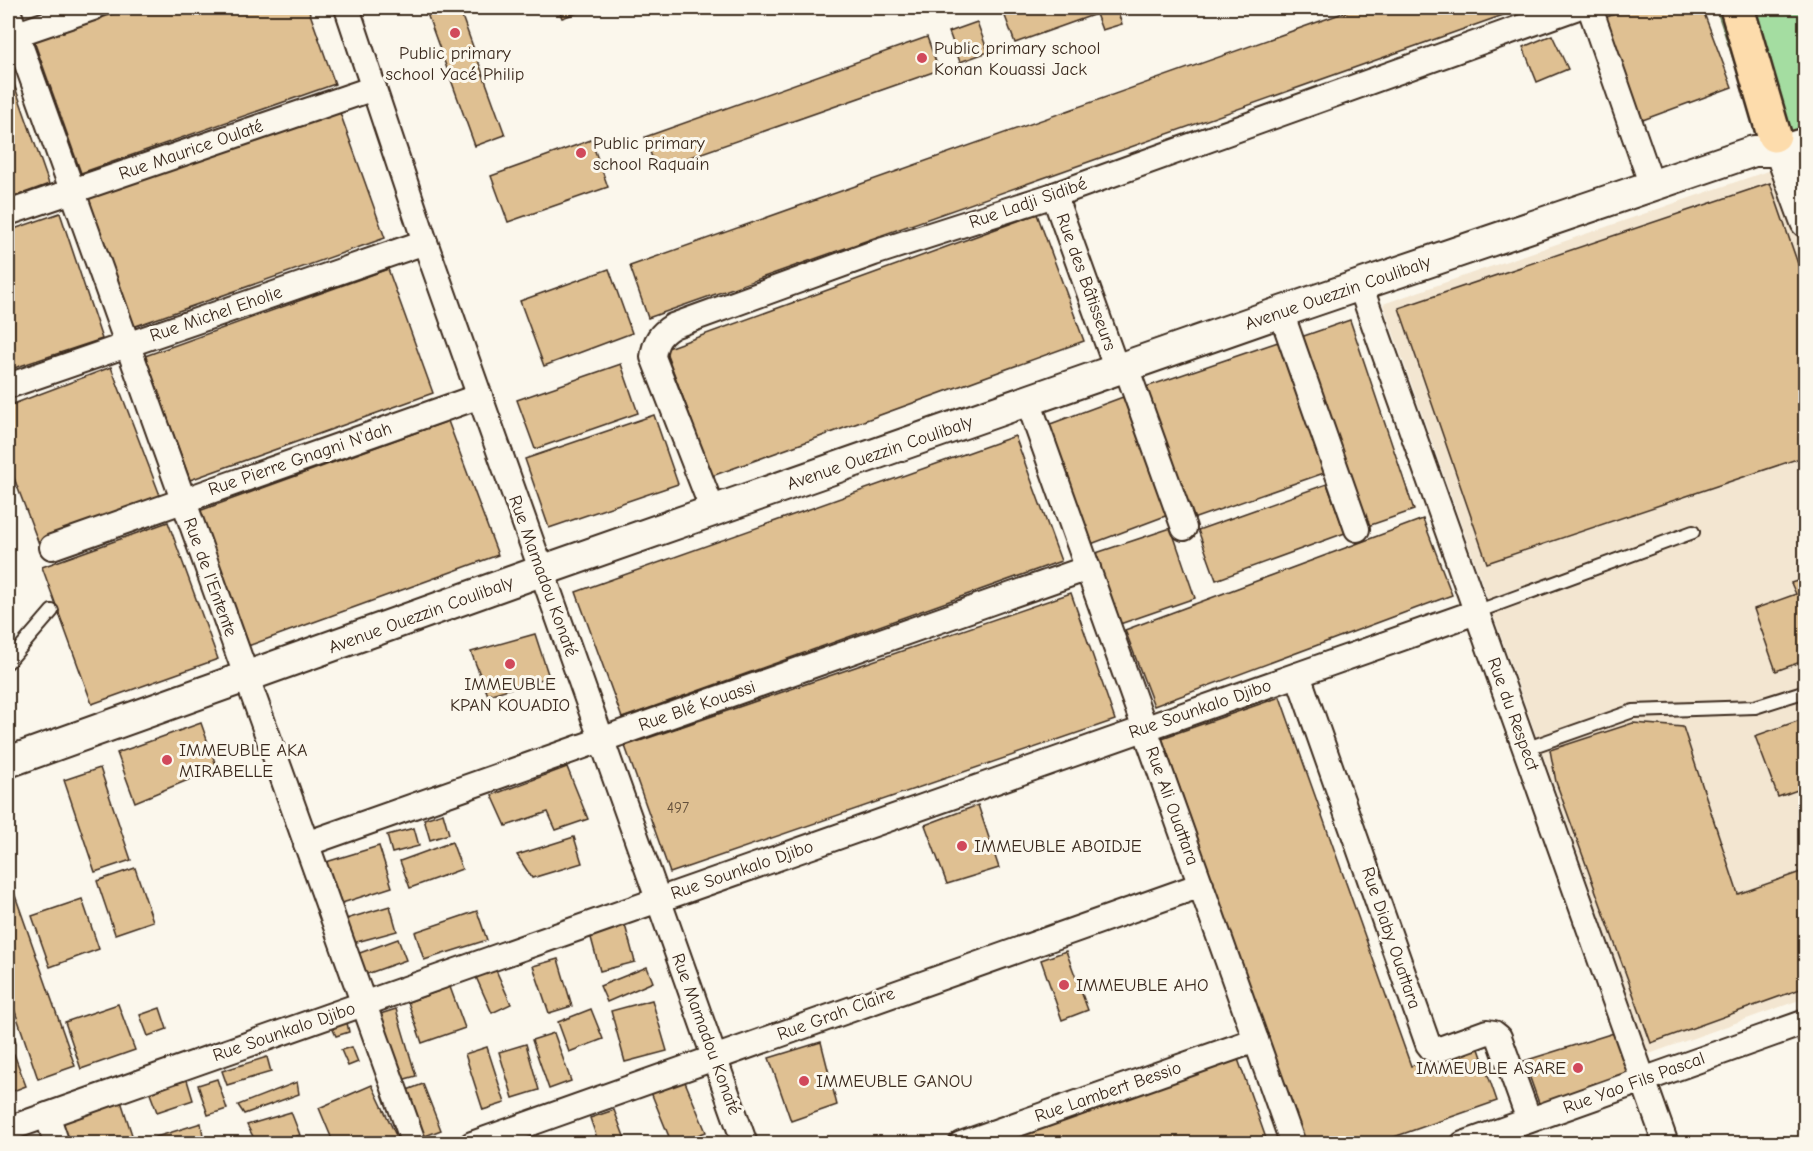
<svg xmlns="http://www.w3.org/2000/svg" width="1813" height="1151" font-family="'Comic Neue',sans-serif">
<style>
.built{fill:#f3e6d1}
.green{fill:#a4dda1;stroke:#708460;stroke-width:1.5}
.building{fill:#dfc092;stroke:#3b2a1e;stroke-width:1.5}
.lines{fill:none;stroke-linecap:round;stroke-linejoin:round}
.service-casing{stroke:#3b2a1e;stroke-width:16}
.minor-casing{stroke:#3b2a1e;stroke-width:28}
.tertiary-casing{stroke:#3b2a1e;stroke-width:34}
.trunk-casing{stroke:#3b2a1e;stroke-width:38}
.service{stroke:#fbf7ec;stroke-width:12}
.minor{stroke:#fbf7ec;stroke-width:24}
.tertiary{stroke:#fbf7ec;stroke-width:30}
.trunk{stroke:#fddcac;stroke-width:33}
.poi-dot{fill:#d1495b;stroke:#fbf7ec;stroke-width:2}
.labels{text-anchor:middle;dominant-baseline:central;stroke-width:6;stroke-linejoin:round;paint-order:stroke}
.number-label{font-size:15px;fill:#64503b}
.poi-label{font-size:18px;fill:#3b2a1e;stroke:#fbf7ec;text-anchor:start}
.street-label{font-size:18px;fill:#3b2a1e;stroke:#fbf7ec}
</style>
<rect width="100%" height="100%" fill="#fbf7ec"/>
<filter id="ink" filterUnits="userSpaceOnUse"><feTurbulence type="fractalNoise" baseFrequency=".0167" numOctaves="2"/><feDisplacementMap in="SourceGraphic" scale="12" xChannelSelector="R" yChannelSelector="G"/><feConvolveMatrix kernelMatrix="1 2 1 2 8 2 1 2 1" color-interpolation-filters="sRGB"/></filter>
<g filter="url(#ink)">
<polygon class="built" points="1805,158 1805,998 1649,1054 1383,304"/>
<polygon class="green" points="1716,8 1805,8 1805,158 1770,169"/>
<g class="building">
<polygon points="130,8 308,8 335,84 81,173 34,41"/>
<polygon points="425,8 459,8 505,135 475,146"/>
<polygon points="558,8 591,8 562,18"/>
<polygon points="1002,8 1116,8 1122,24 1102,30 1096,14 1015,43"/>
<polygon points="1357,8 1523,8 648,318 630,266"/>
<polygon points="1632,8 1702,8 1732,87 1640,121 1601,19"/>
<polygon points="977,22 988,52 960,62 949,32"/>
<polygon points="1552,35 1568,69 1537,82 1523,47"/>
<polygon points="927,37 939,70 656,169 645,137"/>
<polygon points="8,67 49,184 8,199"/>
<polygon points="339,110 385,238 133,327 88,199"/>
<polygon points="591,140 608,187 508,222 491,176"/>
<polygon points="1770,183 1806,287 1806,456 1487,563 1399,308"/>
<polygon points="60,213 102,339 8,370 8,231"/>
<polygon points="1037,214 1084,341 712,476 665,349"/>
<polygon points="388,269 433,393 190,480 145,356"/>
<polygon points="609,269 632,333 544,366 520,301"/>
<polygon points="1350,320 1414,510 1362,528 1298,338"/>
<polygon points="1278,342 1324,473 1187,521 1140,389"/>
<polygon points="621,364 638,413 535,449 517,400"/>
<polygon points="111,367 161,498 39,544 8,462 8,406"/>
<polygon points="1123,397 1168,515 1091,544 1045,426"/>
<polygon points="654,415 678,484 549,528 525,459"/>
<polygon points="448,421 498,555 248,646 199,511"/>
<polygon points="1015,436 1061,561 622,718 576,592"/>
<polygon points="1327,484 1345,533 1216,580 1198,530"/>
<polygon points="1423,519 1452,595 1154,706 1125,630"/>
<polygon points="168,522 218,659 92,704 42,567"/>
<polygon points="1171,528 1195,598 1117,625 1093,554"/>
<polygon points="1806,578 1806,660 1776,671 1754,609 1796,594 1791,583"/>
<polygon points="1071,593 1115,720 670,873 625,746"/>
<polygon points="535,634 549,677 488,695 471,652"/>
<polygon points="1280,697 1411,1066 1477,1043 1497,1101 1374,1144 1305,1144 1162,738"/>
<polygon points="1806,718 1806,787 1778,797 1755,736"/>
<polygon points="201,723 217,768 135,802 117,753"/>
<polygon points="1633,723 1683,727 1738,894 1806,870 1806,987 1651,1043 1556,782 1550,750"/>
<polygon points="567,767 588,819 556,830 548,812 506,826 492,795"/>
<polygon points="100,768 131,860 95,872 64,780"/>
<polygon points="978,805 999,868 947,884 925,825"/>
<polygon points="443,813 449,834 430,840 424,819"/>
<polygon points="414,828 419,846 392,853 387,835"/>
<polygon points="574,837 582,863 532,878 517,855"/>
<polygon points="452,842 462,869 410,888 400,861"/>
<polygon points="379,846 392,887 339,904 326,862"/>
<polygon points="135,868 153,921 115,934 97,881"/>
<polygon points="11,884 75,1066 38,1079 8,991 8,885"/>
<polygon points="82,899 99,949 50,967 32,916"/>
<polygon points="390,906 397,931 353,943 346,919"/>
<polygon points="477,911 487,940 424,960 415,932"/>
<polygon points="625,925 635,962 600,971 590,934"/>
<polygon points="398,939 406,960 364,975 357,954"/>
<polygon points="1066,951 1088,1010 1062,1020 1041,960"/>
<polygon points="558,959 572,1006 549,1013 533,966"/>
<polygon points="647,967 653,982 607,1002 600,986"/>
<polygon points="495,968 511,1004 492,1013 476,977"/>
<polygon points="450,987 465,1028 422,1043 408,1002"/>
<polygon points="652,1000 667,1051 625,1062 611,1011"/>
<polygon points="118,1004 135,1050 81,1069 65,1022"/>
<polygon points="160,1008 167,1029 148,1036 140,1015"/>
<polygon points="396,1009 416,1076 398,1081 377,1015"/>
<polygon points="591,1009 603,1039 569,1052 558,1022"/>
<polygon points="8,1018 16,1042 8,1045"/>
<polygon points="346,1018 349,1032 336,1036 329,1021"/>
<polygon points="1617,1032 1632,1075 1540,1106 1524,1061"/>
<polygon points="554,1033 571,1081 549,1089 532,1040"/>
<polygon points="821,1042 837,1105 791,1121 769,1058"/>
<polygon points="526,1044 539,1090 513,1098 499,1052"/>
<polygon points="352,1047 358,1062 348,1066 341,1050"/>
<polygon points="487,1047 505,1103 483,1110 465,1054"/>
<polygon points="14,1054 26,1086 8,1093 8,1057"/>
<polygon points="267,1057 271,1072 227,1085 222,1071"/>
<polygon points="1238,1059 1268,1144 998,1144"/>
<polygon points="683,1077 706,1132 672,1144 650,1090"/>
<polygon points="217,1079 227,1109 208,1115 198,1085"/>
<polygon points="187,1080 193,1100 157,1112 149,1091"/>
<polygon points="297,1082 299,1094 244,1114 238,1105"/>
<polygon points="423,1084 441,1130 420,1138 402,1092"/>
<polygon points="372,1085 400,1144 334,1144 319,1108"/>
<polygon points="121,1101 133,1138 117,1144 66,1144 59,1122"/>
<polygon points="614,1110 627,1144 599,1144 590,1118"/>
<polygon points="291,1112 300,1135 274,1144 257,1144 247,1125"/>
<polygon points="201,1123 203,1136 180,1144 143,1144 143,1141"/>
</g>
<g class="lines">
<g class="service-casing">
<g id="service">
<polyline points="1476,612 1693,532"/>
<polyline points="8,662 52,611"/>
<polyline points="1525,749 1633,711 1755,707 1806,691"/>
</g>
</g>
<g class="minor-casing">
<g id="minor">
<polyline points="347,8 425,242 745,1144"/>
<polyline points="1590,8 1652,186"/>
<polyline points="8,11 414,1144"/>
<polyline points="8,37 93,8"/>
<polyline points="1054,195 1117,370"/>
<polyline points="8,213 374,88"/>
<polyline points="1360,285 1666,1144"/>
<polyline points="1281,312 1357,529"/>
<polyline points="1126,367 1184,528"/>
<polyline points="8,386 425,242"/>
<polyline points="1028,401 1293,1144"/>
<path d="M713 511 653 357C655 341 660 334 673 326L874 253 1054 195 1575 8"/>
<polyline points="52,547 480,396"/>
<polyline points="1298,675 1428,1044 1432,1049 1440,1049 1487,1032 1494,1033 1499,1037 1529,1120"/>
<polyline points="306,844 1088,568"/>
<polyline points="47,1115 57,1144"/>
<polyline points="8,1129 1476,612"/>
<polyline points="472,1144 1201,885"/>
<polyline points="961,1144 1256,1040"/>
<polyline points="1463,1144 1806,1022"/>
</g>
</g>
<g class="tertiary-casing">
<g id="tertiary">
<polyline points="1774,135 1806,222"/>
<polyline points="8,762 541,571 1281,312 1754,151 1780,151 1806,143"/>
</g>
</g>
<g class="trunk-casing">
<polyline id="trunk" points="1737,8 1774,135"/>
</g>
<use href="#service" class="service"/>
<use href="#minor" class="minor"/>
<use href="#tertiary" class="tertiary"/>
<use href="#trunk" class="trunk"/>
</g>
</g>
<g class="poi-dot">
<circle cx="455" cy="33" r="6"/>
<circle cx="922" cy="58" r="6"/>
<circle cx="581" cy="153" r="6"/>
<circle cx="510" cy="664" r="6"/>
<circle cx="167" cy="760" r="6"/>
<circle cx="962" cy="846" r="6"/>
<circle cx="1064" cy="985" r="6"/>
<circle cx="1578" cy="1068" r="6"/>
<circle cx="804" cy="1081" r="6"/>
</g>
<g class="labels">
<g class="number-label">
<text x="678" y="808">497</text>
</g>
<g class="poi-label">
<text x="934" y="48">Public primary school<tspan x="934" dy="21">Konan Kouassi Jack</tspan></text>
<text x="455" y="53" text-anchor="middle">Public primary<tspan x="455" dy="21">school Yacé Philip</tspan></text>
<text x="593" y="143">Public primary<tspan x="593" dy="21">school Raquain</tspan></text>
<text x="510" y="684" text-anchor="middle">IMMEUBLE<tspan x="510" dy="21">KPAN KOUADIO</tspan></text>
<text x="179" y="750">IMMEUBLE AKA<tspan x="179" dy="21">MIRABELLE</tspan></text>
<text x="974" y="846">IMMEUBLE ABOIDJE</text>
<text x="1076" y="985">IMMEUBLE AHO</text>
<text x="1566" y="1068" text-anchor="end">IMMEUBLE ASARE</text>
<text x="816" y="1081">IMMEUBLE GANOU</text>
</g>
<g class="street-label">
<text transform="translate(191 150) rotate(-19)">Rue Maurice Oulaté</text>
<text transform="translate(1028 203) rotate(-19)">Rue Ladji Sidibé</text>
<text transform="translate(1086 282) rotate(70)">Rue des Bâtisseurs</text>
<text transform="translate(1338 293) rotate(-19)">Avenue Ouezzin Coulibaly</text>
<text transform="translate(216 314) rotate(-19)">Rue Michel Eholie</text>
<text transform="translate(880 453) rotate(-19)">Avenue Ouezzin Coulibaly</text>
<text transform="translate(300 459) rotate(-19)">Rue Pierre Gnagni N'dah</text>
<text transform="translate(543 576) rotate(70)">Rue Mamadou Konaté</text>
<text transform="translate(210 577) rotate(70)">Rue de l'Entente</text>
<text transform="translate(421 615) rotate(-20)">Avenue Ouezzin Coulibaly</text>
<text transform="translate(697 706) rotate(-19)">Rue Blé Kouassi</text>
<text transform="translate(1200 709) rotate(-19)">Rue Sounkalo Djibo</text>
<text transform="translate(1513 714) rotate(70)">Rue du Respect</text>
<text transform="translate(1172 806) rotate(70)">Rue Ali Ouattara</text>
<text transform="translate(742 870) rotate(-19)">Rue Sounkalo Djibo</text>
<text transform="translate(1391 938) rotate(71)">Rue Diaby Ouattara</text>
<text transform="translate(836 1014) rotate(-20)">Rue Grah Claire</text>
<text transform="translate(284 1032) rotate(-19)">Rue Sounkalo Djibo</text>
<text transform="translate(706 1034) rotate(70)">Rue Mamadou Konaté</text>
<text transform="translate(1634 1083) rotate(-20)">Rue Yao Fils Pascal</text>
<text transform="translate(1108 1092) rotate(-19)">Rue Lambert Bessio</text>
</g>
</g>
<rect width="1813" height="1151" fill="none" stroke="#fbf7ec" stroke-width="30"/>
<rect x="15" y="15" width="1783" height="1121" fill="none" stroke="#3b2a1e" stroke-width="2" filter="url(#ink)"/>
</svg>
